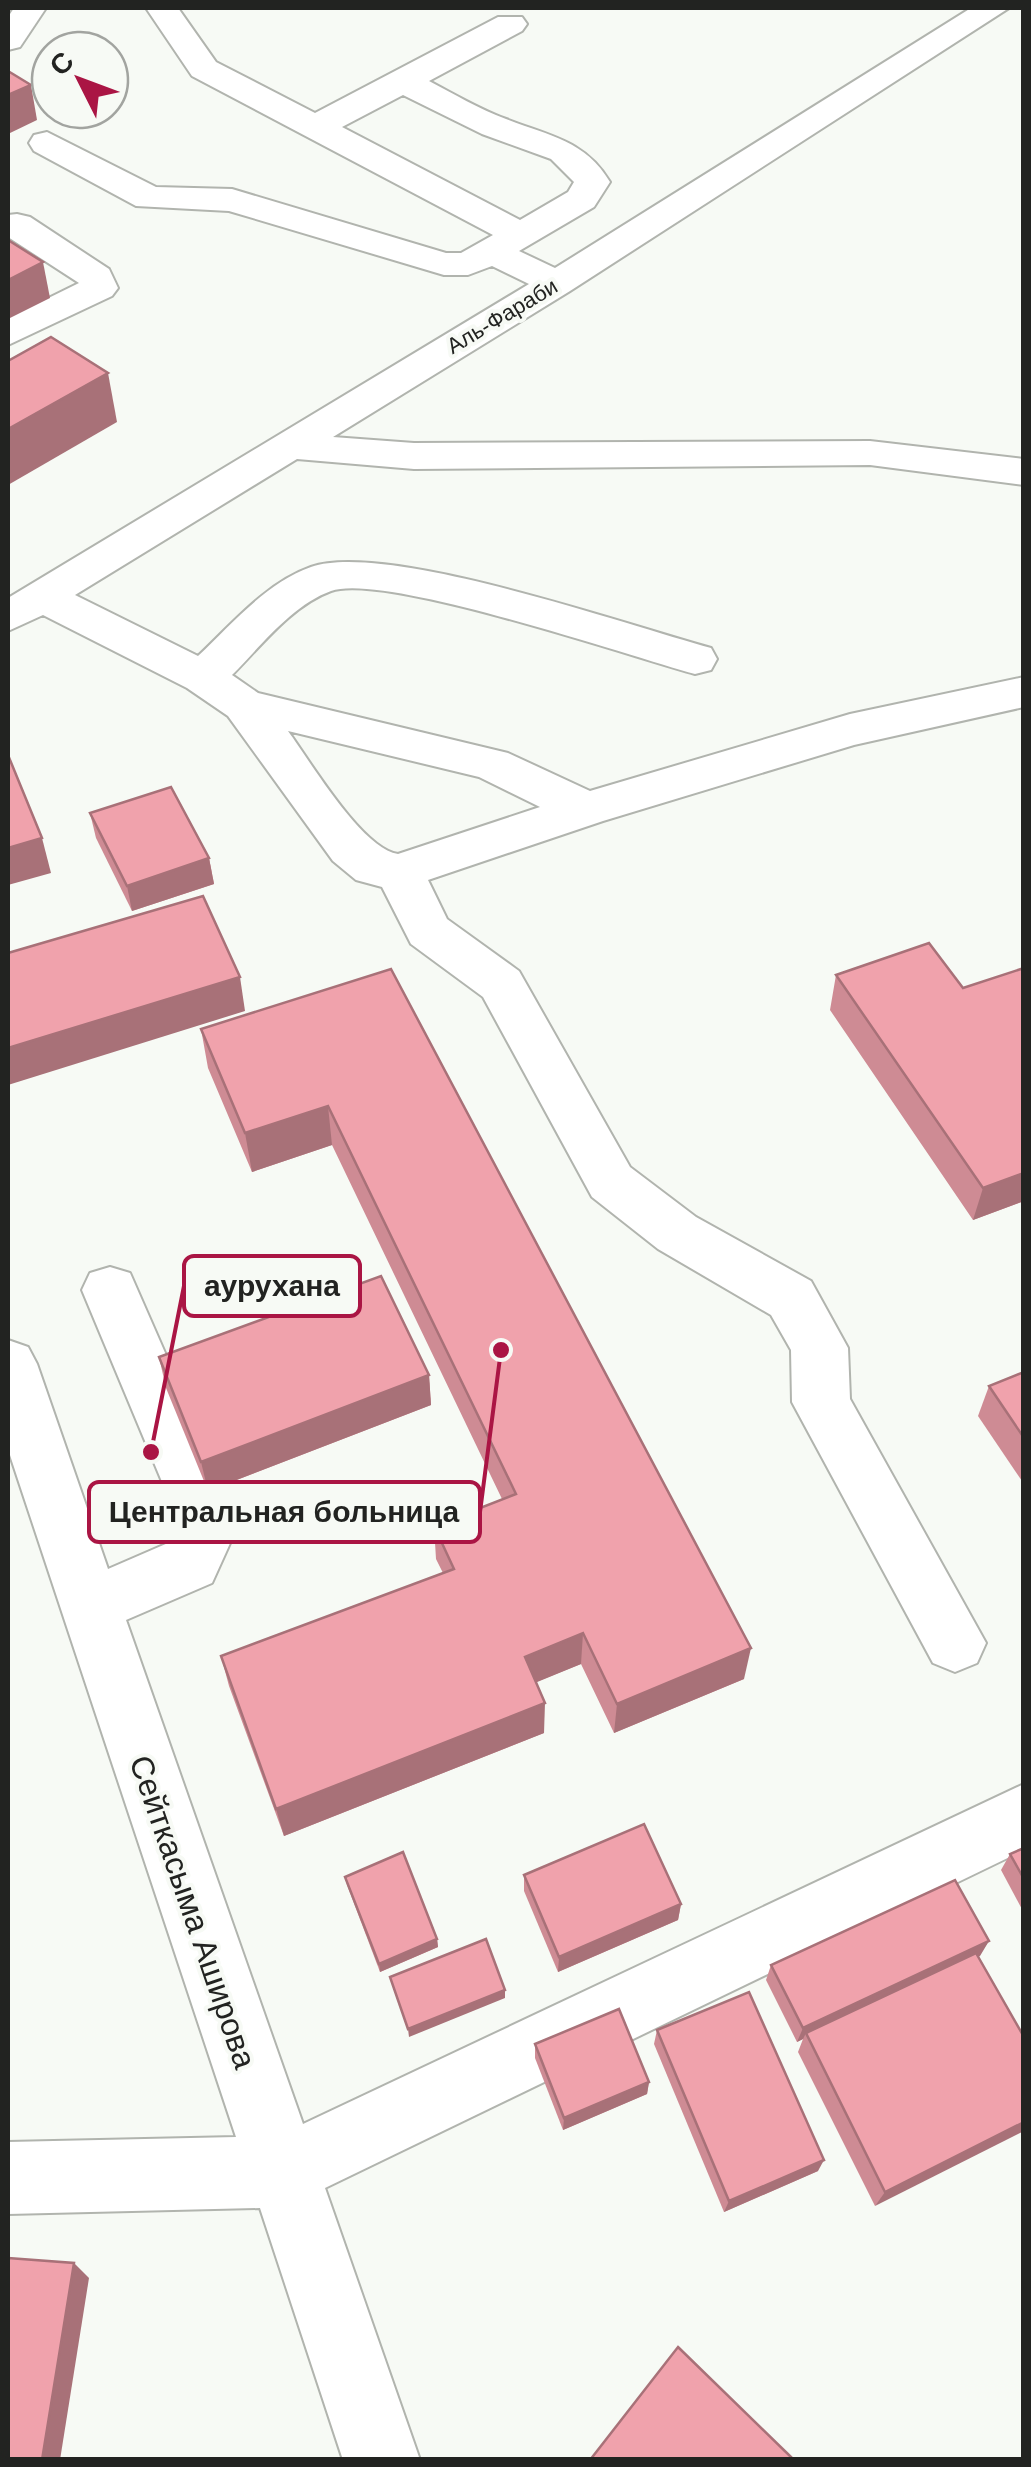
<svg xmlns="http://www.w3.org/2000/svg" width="1031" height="2467" font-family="Arial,sans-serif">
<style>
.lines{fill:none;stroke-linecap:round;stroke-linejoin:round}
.minor-casing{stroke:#b1b4ae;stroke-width:4}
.minor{fill:#fff;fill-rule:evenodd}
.wall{fill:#ce8b94}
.shaded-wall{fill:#a87178}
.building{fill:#f0a2ac;stroke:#a87178;stroke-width:2.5}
.labels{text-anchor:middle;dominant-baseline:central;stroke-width:8;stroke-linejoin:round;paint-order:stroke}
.far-street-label{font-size:22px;fill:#222321;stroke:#f7faf5}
.near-street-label{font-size:32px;fill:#222321;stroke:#f7faf5}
.leader{fill:none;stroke:#aa1544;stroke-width:4}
.callout-dot{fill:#aa1544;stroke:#f7faf5;stroke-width:4}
.callout{fill:#f7faf5;stroke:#aa1544;stroke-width:4}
.callout-label{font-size:30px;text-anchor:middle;font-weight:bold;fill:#222321}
</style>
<rect width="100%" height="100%" fill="#f7faf5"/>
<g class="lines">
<g class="minor-casing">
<g id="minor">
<polygon points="14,8 46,8 20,47 8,50 8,17"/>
<path d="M146 8H178L216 62 315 113 498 17H522L527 24 522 31 429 81C454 94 479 109 506 119 549 136 585 140 610 182L594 207 519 251 555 268 971 8H1009L570 291 333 437 414 443 870 441 1024 459V485L870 465 414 469 297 459 75 595 198 656C232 624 266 583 311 567 386 541 627 625 711 648L717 659 711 670 695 674C629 656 383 572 331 591 292 605 260 647 232 675L258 693 508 753 590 791 850 714 1024 677V707L854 745 603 821 428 880 447 919 519 971 630 1167 696 1217 811 1281 848 1348 850 1399 986 1643 977 1663 955 1672 933 1663 792 1402 791 1350 771 1315 658 1249 592 1197 483 997 411 944 382 887 356 880 333 861 228 716 187 688 43 615 8 631V598L529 284 492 266 468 275H444L229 211 136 206 34 151 29 143 34 135 47 132 156 187 232 189 446 253H461L493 235 192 76ZM403 95 482 134 551 159 574 182 568 192 520 220 342 127ZM288 731 479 777 540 807 398 854C362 849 310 761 288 731Z"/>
<polygon points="17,214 30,217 109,269 118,288 112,296 8,345 8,318 79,283 8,237 8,215"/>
<polygon points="110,1267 130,1273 233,1508 236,1530 212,1583 126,1620 303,2124 1024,1784 1024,1850 325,2188 420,2460 343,2460 260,2208 8,2214 8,2142 236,2137 8,1449 8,1340 28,1347 37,1364 108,1569 168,1543 176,1529 173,1508 82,1290 90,1273"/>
</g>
</g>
<use href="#minor" class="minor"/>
</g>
<g class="wall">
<polygon points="90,813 209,858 214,884 132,911 96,838"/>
<polygon points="1024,968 1024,1201 973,1220 830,1010 836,975 963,988"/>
<polygon points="391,969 744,1679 614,1733 581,1664 536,1682 544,1733 284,1836 229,1686 221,1656 443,1573 436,1559 434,1526 502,1499 332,1145 252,1172 208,1068 201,1029"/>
<polygon points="159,1357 429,1375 431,1405 208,1491 166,1388"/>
<polygon points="1024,1372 1024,1484 978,1416 989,1386"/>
<polygon points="1024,1848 1024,1913 1001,1870 1010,1854"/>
<polygon points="524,1875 681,1904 678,1920 558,1972 524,1891"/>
<polygon points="345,1877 437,1939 438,1947 380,1972 347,1885"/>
<polygon points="989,1941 978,1956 1024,2037 875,2206 798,2052 803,2039 797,2042 766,1980 771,1965"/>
<polygon points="657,2030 818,2171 724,2212 654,2044"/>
<polygon points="535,2044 649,2082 647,2094 563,2130 535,2058"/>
</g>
<g class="shaded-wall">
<polygon points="31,85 37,120 8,134 8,95"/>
<polygon points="43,262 50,298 8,319 8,280"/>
<polygon points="108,373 117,422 8,485 8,429"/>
<polygon points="42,838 51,873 8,885 8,848"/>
<polygon points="209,858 214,884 132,911 127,886"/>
<polygon points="240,977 245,1011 8,1085 8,1048"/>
<polygon points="328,1106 332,1145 252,1172 245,1133"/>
<polygon points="1024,1173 1024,1201 973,1220 983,1188"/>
<polygon points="429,1375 431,1405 208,1491 201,1462"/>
<polygon points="583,1633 581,1664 525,1687 525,1657"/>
<polygon points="751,1648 744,1679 614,1733 617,1704"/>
<polygon points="545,1703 544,1733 284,1836 276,1809"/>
<polygon points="681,1904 678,1920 558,1972 559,1957"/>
<polygon points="437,1939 438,1947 380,1972 379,1964"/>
<polygon points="989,1941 980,1956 808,2037 806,2033 803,2039 797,2042 803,2028"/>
<polygon points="505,1990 505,1998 409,2037 408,2029"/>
<polygon points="649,2082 647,2094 563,2130 564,2118"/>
<polygon points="1024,2122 1024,2131 875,2206 885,2192"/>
<polygon points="824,2160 818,2171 724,2212 729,2201"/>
<polygon points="74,2263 89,2278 60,2460 42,2460"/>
</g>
<g class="building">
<polygon points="8,71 31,85 8,95"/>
<polygon points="8,240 43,262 8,280"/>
<polygon points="51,337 108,373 8,429 8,361"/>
<polygon points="8,755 42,838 8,848"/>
<polygon points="171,787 209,858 127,886 90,813"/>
<polygon points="203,896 240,977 8,1048 8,953"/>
<polygon points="929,943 963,988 1024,968 1024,1173 983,1188 836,975"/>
<polygon points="391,969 751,1648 617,1704 583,1633 525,1657 545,1703 276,1809 221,1656 454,1569 434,1526 516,1494 328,1106 245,1133 201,1029"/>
<polygon points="381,1276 429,1375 201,1462 159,1357"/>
<polygon points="1024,1372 1024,1438 989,1386"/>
<polygon points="644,1824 681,1904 559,1957 524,1875"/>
<polygon points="1024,1848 1024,1879 1010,1854"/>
<polygon points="403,1852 437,1939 379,1964 345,1877"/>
<polygon points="955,1880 989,1941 803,2028 771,1965"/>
<polygon points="486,1939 505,1990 408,2029 390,1977"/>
<polygon points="976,1953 1024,2037 1024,2122 885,2192 806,2033"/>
<polygon points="749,1992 824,2160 729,2201 657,2030"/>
<polygon points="619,2009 649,2082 564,2118 535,2044"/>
<polygon points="8,2258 74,2263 42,2460 8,2460"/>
<polygon points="678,2347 791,2457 789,2460 590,2460"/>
</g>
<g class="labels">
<g class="far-street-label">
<text transform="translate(502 316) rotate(-31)">Аль-Фараби</text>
</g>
<g class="near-street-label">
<text transform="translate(193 1912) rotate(71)">Сейткасыма Аширова</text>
</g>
</g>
<path class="leader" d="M151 1452L184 1286M501 1350L480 1512"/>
<g class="callout-dot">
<circle cx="151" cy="1452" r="10"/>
<circle cx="501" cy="1350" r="10"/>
</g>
<g class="callout">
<rect x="184" y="1256" width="176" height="60" rx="10"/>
<rect x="89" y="1482" width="391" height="60" rx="10"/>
</g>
<g class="callout-label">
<text x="272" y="1296">аурухана</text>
<text x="284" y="1522">Центральная больница</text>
</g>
<rect width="1031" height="2467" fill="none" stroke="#222321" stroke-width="20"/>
<g transform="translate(80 80) rotate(312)"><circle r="48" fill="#f7faf5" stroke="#a2a4a0" stroke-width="2.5"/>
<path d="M0-8L18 38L0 25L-18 38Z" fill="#aa1544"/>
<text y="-15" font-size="28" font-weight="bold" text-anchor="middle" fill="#222321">С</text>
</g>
</svg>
